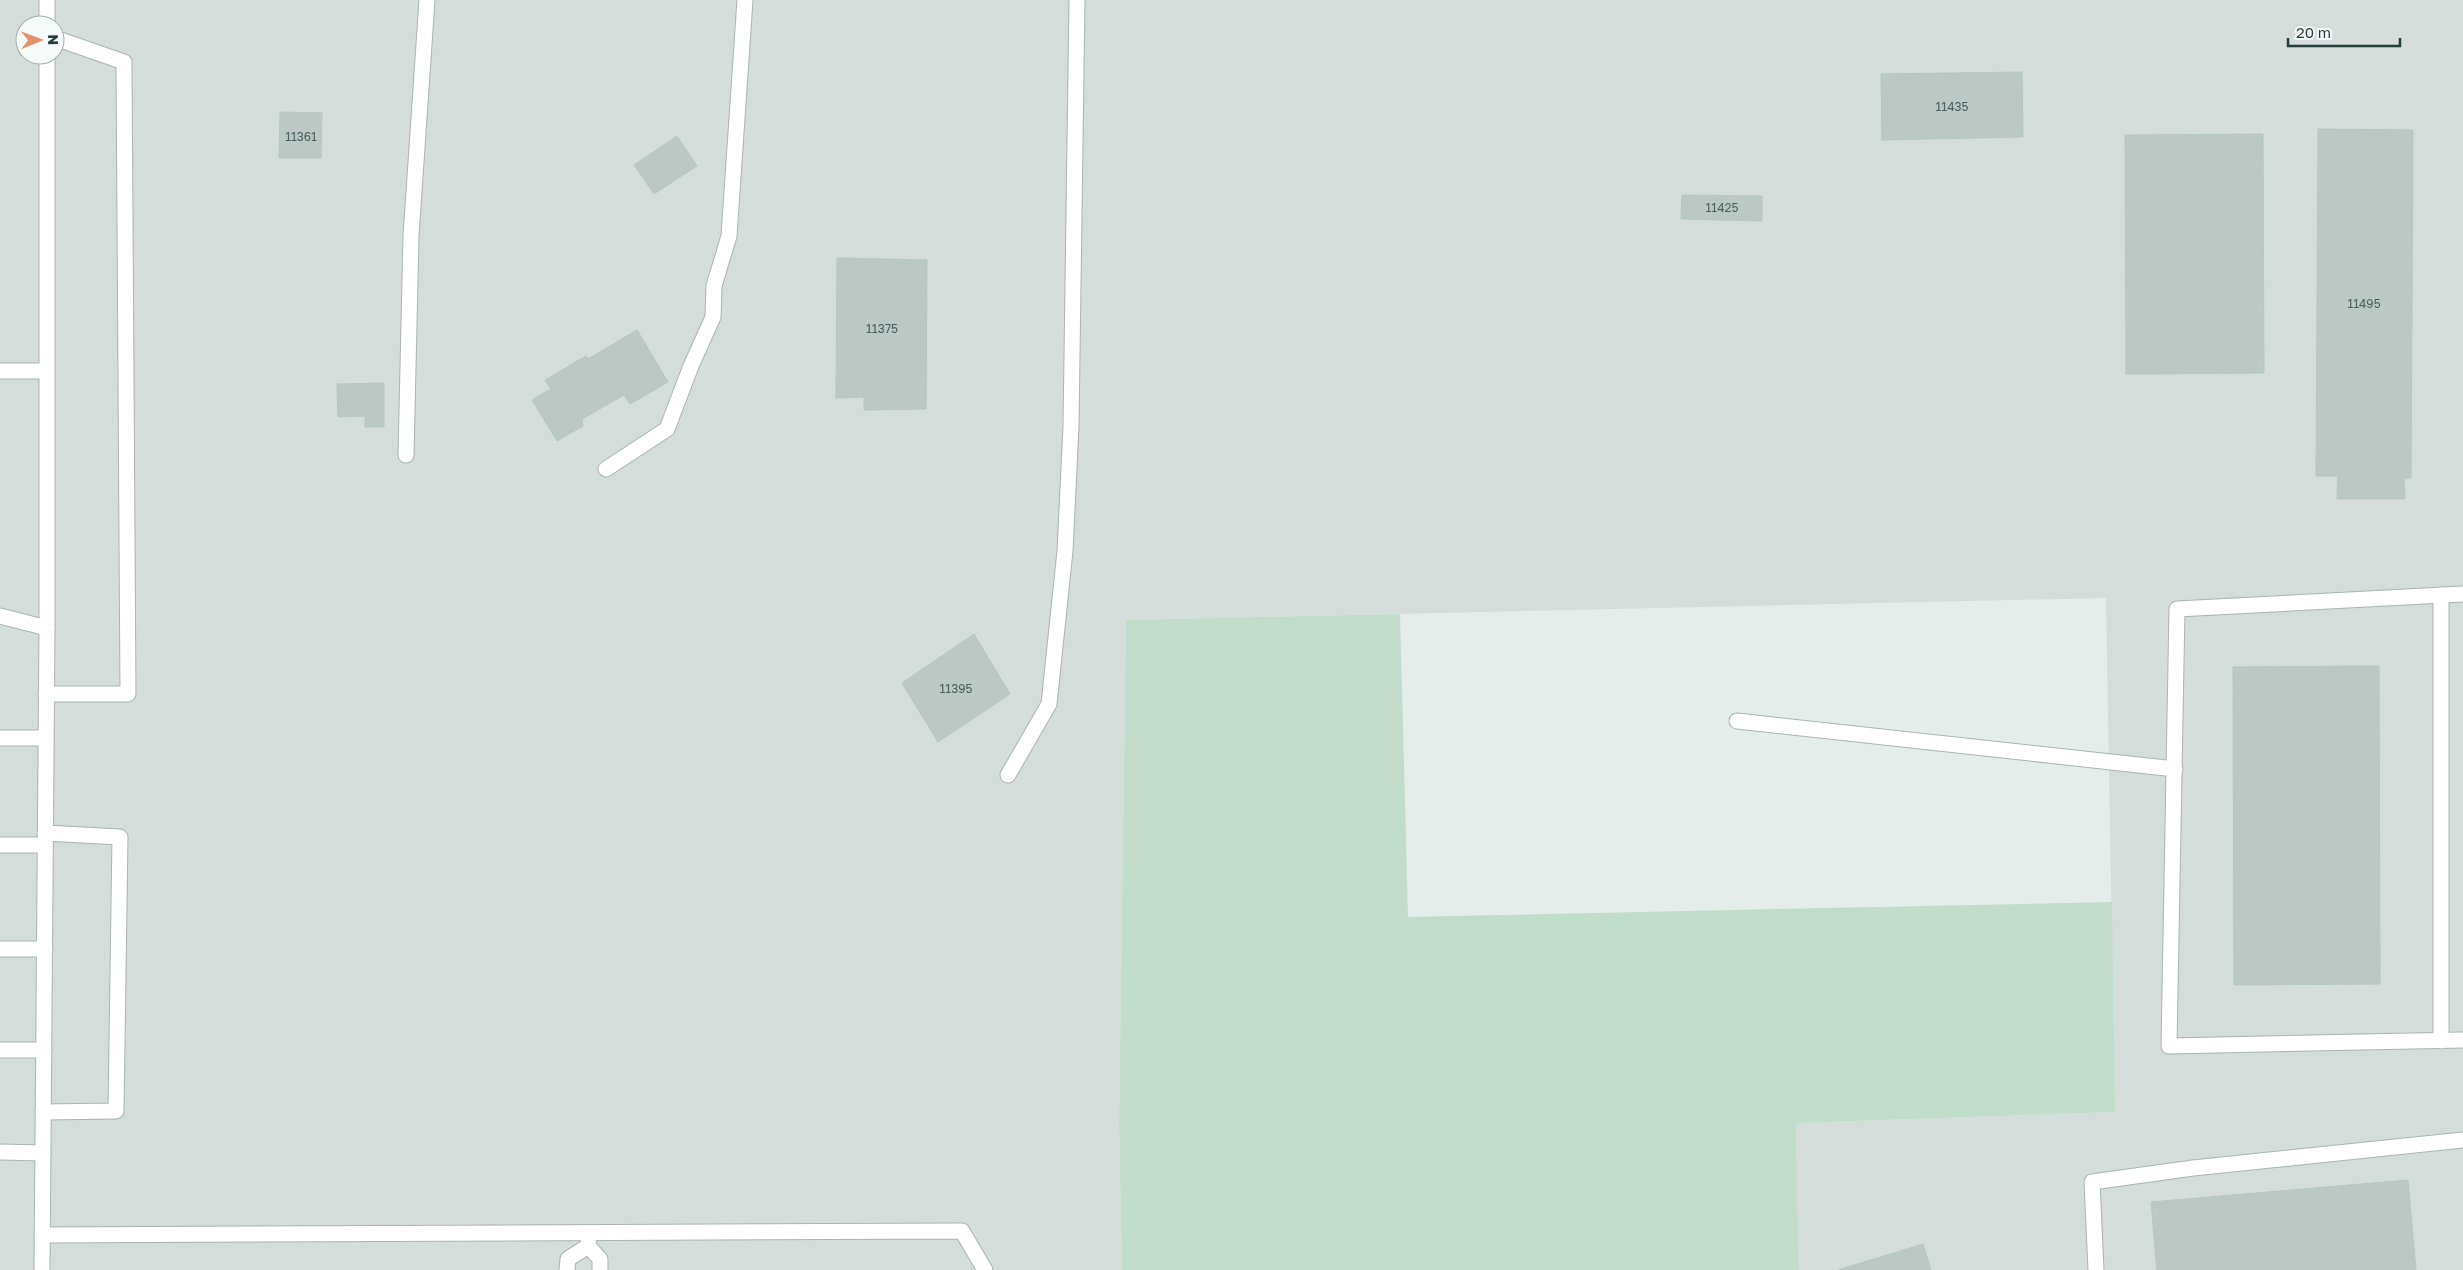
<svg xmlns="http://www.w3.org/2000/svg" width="2463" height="1270" font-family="'Golos Text',sans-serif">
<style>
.built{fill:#d4ddd9;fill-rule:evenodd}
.green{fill:#c1dcca}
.building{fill:#bbc8c3;stroke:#b8c6c1}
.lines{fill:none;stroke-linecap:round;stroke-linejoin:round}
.lane-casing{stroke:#a8b5b1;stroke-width:17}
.lane{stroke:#fff;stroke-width:15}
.labels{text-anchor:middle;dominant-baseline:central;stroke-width:4;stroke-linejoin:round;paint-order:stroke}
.number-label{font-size:12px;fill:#4b605c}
</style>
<rect width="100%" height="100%" fill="#e5edea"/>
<path class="built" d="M0 0H2463V1270H1799L1796 1123 2115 1112 2106 598 1126 620 1119 1124 1122 1270H0ZM25 25H55V55H25Z"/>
<polygon class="green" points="1400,614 1408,917 2112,902 2115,1112 1796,1123 1799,1270 1122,1270 1119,1124 1126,620"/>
<g class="building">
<polygon points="2022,72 2023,137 1882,140 1881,74"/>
<polygon points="280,112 322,113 321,158 279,158"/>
<polygon points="2318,129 2413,130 2411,478 2404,478 2405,499 2337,499 2338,476 2316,476"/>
<polygon points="2263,134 2264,373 2126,374 2125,135"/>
<polygon points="677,136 697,166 654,194 634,165"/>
<polygon points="1682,195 1762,196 1762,221 1681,219"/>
<polygon points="837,258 927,260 926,409 864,410 864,397 836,398"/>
<polygon points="637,330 668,382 630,404 624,395 582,419 583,426 557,441 532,400 551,389 545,380 586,356 588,359"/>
<polygon points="384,383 384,427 365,427 365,416 338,417 337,384"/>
<polygon points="974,634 1010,694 938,742 902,683"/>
<polygon points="2379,666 2380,984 2234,985 2233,667"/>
<polygon points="2408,1180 2416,1270 2157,1270 2151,1202"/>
<polygon points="1923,1244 1931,1270 1838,1270"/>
</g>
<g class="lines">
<g class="lane-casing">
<g id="lane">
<polyline points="47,0 47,25"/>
<polyline points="0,371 46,371"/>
<polyline points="406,455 411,236 427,0"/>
<polyline points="606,469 667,429 691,366 713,317 714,286 729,236 745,0"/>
<polyline points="2463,594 2177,609 2169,1046 2463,1040"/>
<polyline points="0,616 47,628"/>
<polyline points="46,694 128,694 124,62 55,38"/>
<polyline points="1737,721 2175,769"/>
<polyline points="0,738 46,738"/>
<polyline points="1008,775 1049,704 1065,551 1071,427 1077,0"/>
<polyline points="0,845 45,845"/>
<polyline points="0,949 45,949"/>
<polyline points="2441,1041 2441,595"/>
<polyline points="0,1050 44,1050"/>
<polyline points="43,1112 116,1111 120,837 45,833"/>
<polyline points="0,1152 43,1153"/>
<polyline points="589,1233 588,1246 600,1259 600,1270"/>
<polyline points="42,1235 962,1231 985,1270"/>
<polyline points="42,1270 47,628 47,55"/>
<polyline points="567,1270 568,1259 588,1246"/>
<polyline points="2096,1270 2092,1182 2193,1168 2463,1140"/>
</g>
</g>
<use href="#lane" class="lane"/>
</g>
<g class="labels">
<g class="number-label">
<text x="1952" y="106">11435</text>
<text x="301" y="136">11361</text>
<text x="1722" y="207">11425</text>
<text x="2364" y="303">11495</text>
<text x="882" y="328">11375</text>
<text x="956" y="688">11395</text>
</g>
</g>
<g transform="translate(40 40) rotate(89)"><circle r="24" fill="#f6faf8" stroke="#a3afac"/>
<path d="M0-4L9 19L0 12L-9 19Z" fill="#e5926c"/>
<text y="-8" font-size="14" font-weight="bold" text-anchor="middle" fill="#263e39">N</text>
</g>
<path d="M2288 38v8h112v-8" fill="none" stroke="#263e39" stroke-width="2.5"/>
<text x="2296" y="38" font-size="15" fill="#263e39" stroke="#f6faf8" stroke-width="4" paint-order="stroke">20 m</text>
</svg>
